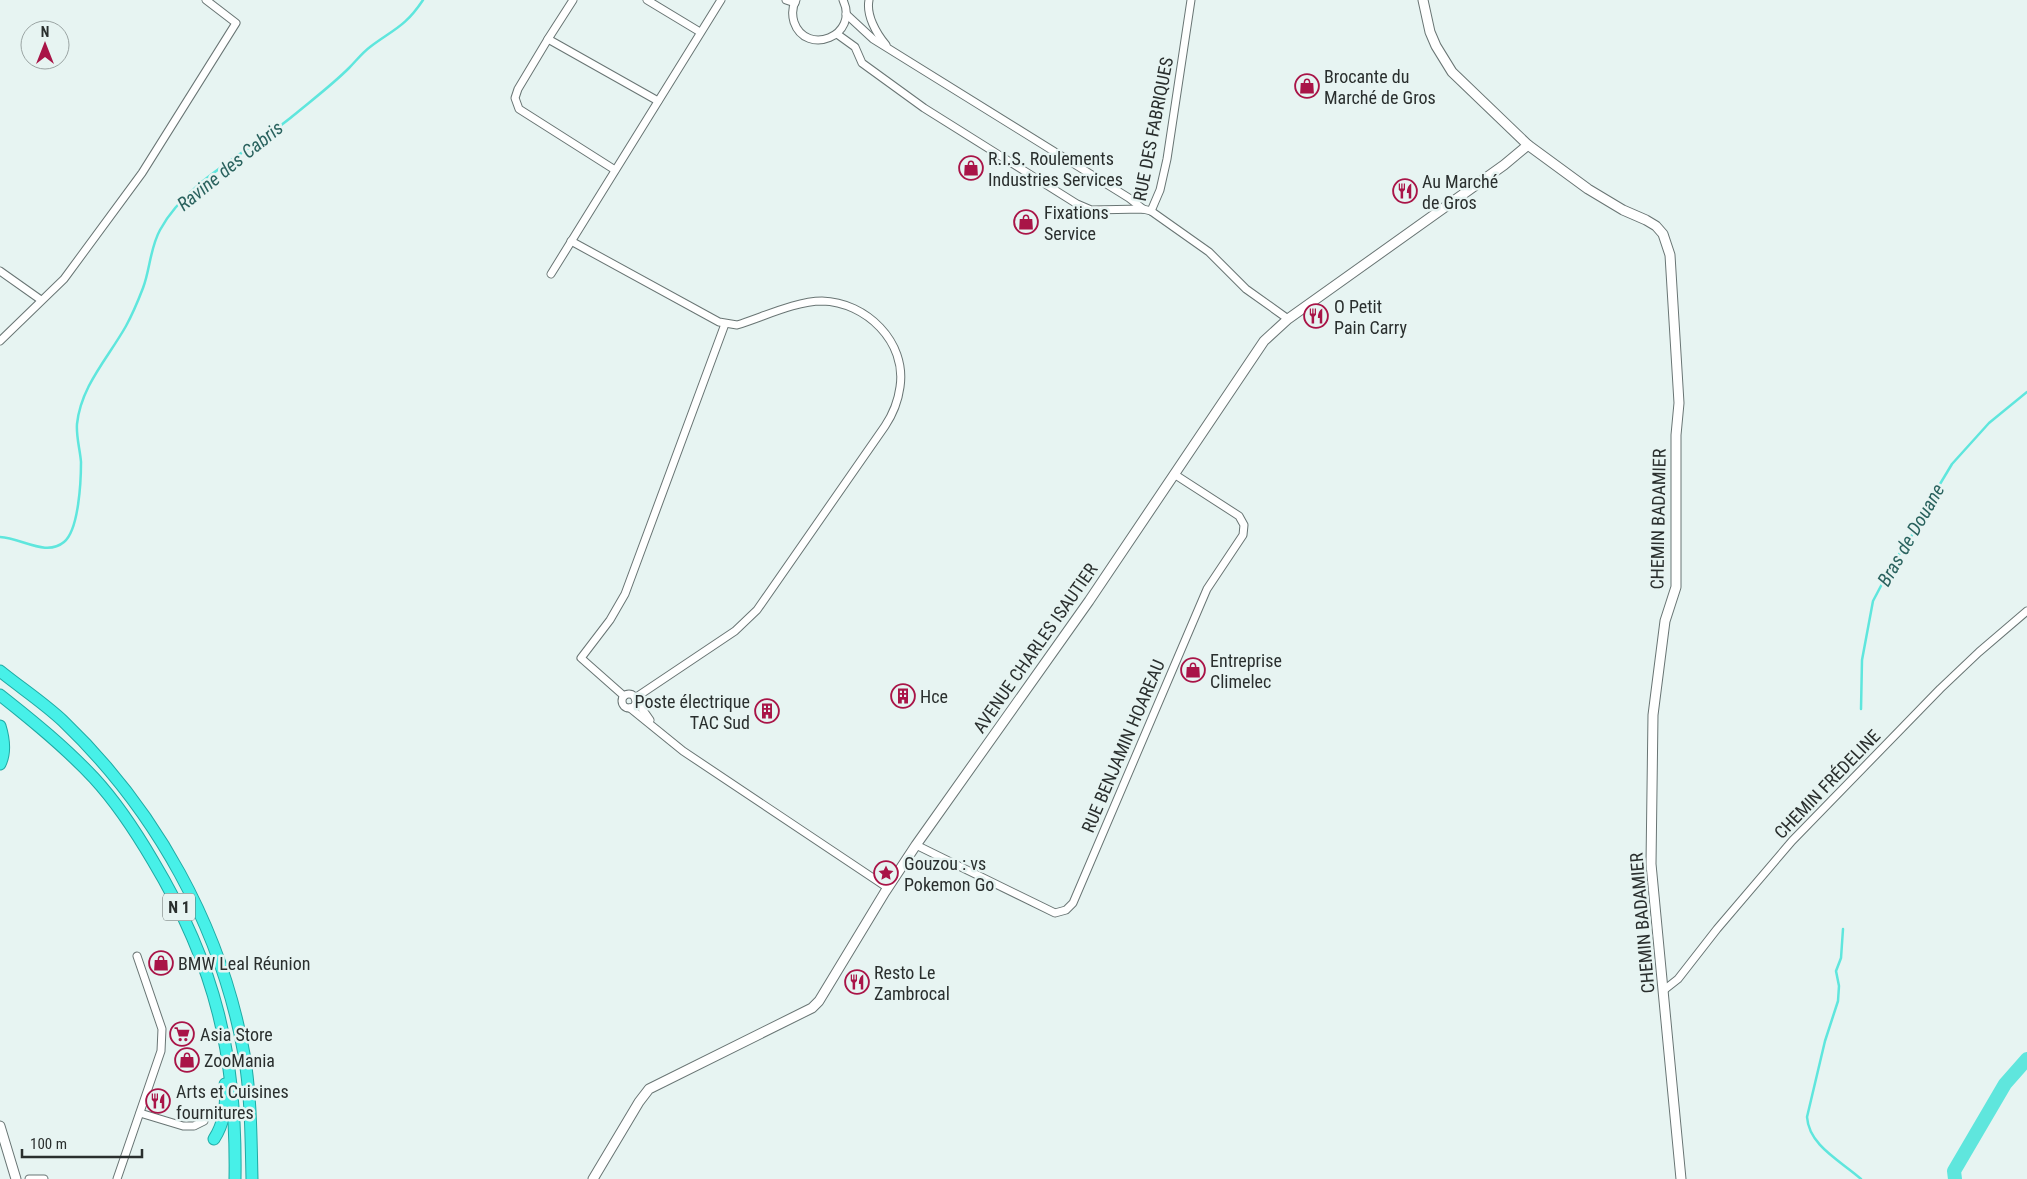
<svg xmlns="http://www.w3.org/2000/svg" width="2027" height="1179" font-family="'Roboto Condensed',sans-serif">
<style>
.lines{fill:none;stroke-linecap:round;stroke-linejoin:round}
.stream{stroke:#5fe6dd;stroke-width:2.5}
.river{stroke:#5fe6dd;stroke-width:14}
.minor-casing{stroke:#697574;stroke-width:9}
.tertiary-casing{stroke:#697574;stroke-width:11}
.trunk-casing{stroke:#1faaa4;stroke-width:13}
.minor{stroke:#fff;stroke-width:7}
.tertiary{stroke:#fff;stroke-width:9}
.trunk{stroke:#47f0e8;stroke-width:11}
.labels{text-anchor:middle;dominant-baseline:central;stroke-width:5;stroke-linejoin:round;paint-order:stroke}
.shield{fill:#e7f4f2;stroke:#636a69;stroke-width:1}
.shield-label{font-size:16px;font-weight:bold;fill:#2a2f2e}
.poi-label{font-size:18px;fill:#2a2f2e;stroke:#e7f4f2;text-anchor:start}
.street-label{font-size:18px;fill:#2a2f2e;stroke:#e7f4f2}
.water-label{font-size:19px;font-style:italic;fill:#2a625e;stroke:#e7f4f2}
</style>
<rect width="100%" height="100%" fill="#e7f4f2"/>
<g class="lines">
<g class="stream">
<path d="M0 537C22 538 46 557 64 542 79 530 81 480 81 462 80 449 76 437 77 424 81 386 108 358 126 326 132 315 138 301 143 288 150 270 150 248 160 230 187 180 251 151 294 115 312 100 332 85 349 68 356 61 362 53 370 47 394 29 405 27 423 0"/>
<polyline points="1861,709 1862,660 1873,601 1892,565 1914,532 1919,519 1952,464 1989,423 2027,392"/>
<path d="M1843 929 1841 958 1836 971 1839 986 1838 1001 1825 1041 1807 1117C1809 1146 1841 1161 1861 1179"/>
</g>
<polyline class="river" points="1955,1179 1954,1171 2005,1084 2027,1059"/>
<g class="minor-casing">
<g id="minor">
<polyline points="573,0 548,39 658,101"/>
<polyline points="647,0 700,32"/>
<polyline points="786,0 795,3"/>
<path d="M796 0C792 7 792 15 794 22 806 57 860 36 843 0"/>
<path d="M869 0C866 15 876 33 886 45"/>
<polyline points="846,14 873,39 1129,198 1143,209"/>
<polyline points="837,34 855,47 862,63 924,108 1077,204 1091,210 1143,209 1151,211 1209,252 1246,289 1288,319"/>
<polyline points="548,39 518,89 515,98 519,109 615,170"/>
<polyline points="1151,211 1160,190 1167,159 1191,0"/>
<path d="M571 241 719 322 737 325C763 317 796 301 822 301 866 302 907 342 900 387 898 402 893 414 885 426L757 610 735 631 635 698"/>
<polyline points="0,271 41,300"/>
<polyline points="551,274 721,0"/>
<polyline points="0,341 64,279 142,173 236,23 206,0"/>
<circle cx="629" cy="701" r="7"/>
<polyline points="624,696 581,658 610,620 625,594 725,324"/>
<polyline points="636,700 650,720"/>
<polyline points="630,708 683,751 888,888"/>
<polyline points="916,845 1055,913 1066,910 1073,903 1207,589 1243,535 1244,525 1239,516 1174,474"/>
<polyline points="1664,990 1678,979 1717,929 1792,841 1940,689 1979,652 2027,611"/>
<polyline points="140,1113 183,1126 194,1126 204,1121"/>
<polyline points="29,1179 44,1179"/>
<polyline points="117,1179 161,1051 162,1029 137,956"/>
</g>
</g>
<g class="tertiary-casing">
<g id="tertiary">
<polyline points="1423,0 1430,32 1436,46 1452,72 1528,145 1588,189 1623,210 1646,220 1656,226 1663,234 1670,255 1679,403 1676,435 1676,587 1665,621 1653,715 1651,864 1681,1179"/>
<polyline points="0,1126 16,1179"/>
<polyline points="593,1179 639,1102 649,1089 812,1008 819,1001 885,892 916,845 1089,601 1264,341 1288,319 1504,165 1528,145"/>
</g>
</g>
<g class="trunk-casing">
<g id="trunk">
<path d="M0 671C21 688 44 703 63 721 156 810 221 927 244 1054 251 1095 251 1137 252 1179"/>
<path d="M0 695C33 721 65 747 94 778 117 803 136 832 153 861 216 966 237 1057 235 1179"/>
<path d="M0 726C4 739 6 752 0 764"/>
<path d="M214 1139C225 1122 227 1104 225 1084"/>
</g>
</g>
<use href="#minor" class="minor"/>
<use href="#tertiary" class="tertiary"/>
<use href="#trunk" class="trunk"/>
</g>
<defs>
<g id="shop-ring" transform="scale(1.25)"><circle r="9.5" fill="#e7f4f2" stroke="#a91447" stroke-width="1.5"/><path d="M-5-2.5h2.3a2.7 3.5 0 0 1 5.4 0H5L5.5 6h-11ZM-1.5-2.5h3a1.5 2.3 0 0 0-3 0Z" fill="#a91447"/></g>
<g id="restaurant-ring" transform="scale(1.25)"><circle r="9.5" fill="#e7f4f2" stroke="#a91447" stroke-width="1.5"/><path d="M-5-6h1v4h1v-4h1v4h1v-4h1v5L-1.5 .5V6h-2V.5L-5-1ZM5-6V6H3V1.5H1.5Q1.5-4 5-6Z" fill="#a91447"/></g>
<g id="building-ring" transform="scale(1.25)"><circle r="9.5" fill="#e7f4f2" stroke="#a91447" stroke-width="1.5"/><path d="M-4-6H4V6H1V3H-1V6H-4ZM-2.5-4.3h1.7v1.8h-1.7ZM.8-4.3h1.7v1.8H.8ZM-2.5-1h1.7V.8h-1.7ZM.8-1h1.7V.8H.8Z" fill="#a91447"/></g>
<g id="sight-ring" transform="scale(1.25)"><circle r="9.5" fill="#e7f4f2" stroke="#a91447" stroke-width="1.5"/><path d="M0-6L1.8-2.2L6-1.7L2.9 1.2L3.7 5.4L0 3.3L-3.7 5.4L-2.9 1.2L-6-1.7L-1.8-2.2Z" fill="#a91447"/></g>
<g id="supermarket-ring" transform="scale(1.25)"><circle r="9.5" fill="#e7f4f2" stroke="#a91447" stroke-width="1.5"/><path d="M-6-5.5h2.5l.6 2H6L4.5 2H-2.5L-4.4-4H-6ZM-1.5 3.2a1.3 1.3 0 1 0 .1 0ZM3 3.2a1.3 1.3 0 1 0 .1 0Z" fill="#a91447"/></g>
</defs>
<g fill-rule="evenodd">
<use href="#shop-ring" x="1307" y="86"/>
<use href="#shop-ring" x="971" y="168"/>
<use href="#restaurant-ring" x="1405" y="191"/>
<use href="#shop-ring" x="1026" y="222"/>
<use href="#restaurant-ring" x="1316" y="316"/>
<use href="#shop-ring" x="1193" y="670"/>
<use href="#building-ring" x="903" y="696"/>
<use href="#building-ring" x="767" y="711"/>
<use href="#sight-ring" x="886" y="873"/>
<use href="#shop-ring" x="161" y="963"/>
<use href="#restaurant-ring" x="857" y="982"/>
<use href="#supermarket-ring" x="182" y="1034"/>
<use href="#shop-ring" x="187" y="1060"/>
<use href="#restaurant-ring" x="158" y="1101"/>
</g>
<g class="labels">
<rect class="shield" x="163" y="893.5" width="32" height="27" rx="4"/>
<g class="shield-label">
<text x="179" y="907">N 1</text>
</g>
<g class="poi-label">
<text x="1324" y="76">Brocante du<tspan x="1324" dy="21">Marché de Gros</tspan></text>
<text x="988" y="158">R.I.S. Roulements<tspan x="988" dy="21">Industries Services</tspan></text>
<text x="1422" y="181">Au Marché<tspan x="1422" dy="21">de Gros</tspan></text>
<text x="1044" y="212">Fixations<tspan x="1044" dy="21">Service</tspan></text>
<text x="1334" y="306">O Petit<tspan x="1334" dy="21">Pain Carry</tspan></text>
<text x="1210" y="660">Entreprise<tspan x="1210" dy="21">Climelec</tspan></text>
<text x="920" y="696">Hce</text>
<text x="750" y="701" text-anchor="end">Poste électrique<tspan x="750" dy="21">TAC Sud</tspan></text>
<text x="904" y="863">Gouzou : vs<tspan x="904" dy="21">Pokemon Go</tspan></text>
<text x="178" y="963">BMW Leal Réunion</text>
<text x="874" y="972">Resto Le<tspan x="874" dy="21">Zambrocal</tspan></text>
<text x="200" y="1034">Asia Store</text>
<text x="204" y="1060">ZooMania</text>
<text x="176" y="1091">Arts et Cuisines<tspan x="176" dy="21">fournitures</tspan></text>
</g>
<g class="street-label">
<text transform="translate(1153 129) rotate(-79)">RUE DES FABRIQUES</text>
<text transform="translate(1658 519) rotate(-89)">CHEMIN BADAMIER</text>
<text transform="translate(1035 648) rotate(-55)">AVENUE CHARLES ISAUTIER</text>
<text transform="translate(1123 746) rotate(-67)">RUE BENJAMIN HOAREAU</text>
<text transform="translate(1827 784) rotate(-46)">CHEMIN FRÉDELINE</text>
<text transform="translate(1642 923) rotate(-95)">CHEMIN BADAMIER</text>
</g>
<g class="water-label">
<text transform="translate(230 166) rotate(-39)">Ravine des Cabris</text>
<text transform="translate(1911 535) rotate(-60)">Bras de Douane</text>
</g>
</g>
<g transform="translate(45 45)"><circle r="24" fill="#e7f4f2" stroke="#9ba5a4"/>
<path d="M0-4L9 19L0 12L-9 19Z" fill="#a91447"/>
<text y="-8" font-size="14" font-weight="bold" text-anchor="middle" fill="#2a2f2e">N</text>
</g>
<path d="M22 1149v8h120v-8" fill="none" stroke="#2a2f2e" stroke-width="2.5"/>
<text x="30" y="1149" font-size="15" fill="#2a2f2e" stroke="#e7f4f2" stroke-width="4" paint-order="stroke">100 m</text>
</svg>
